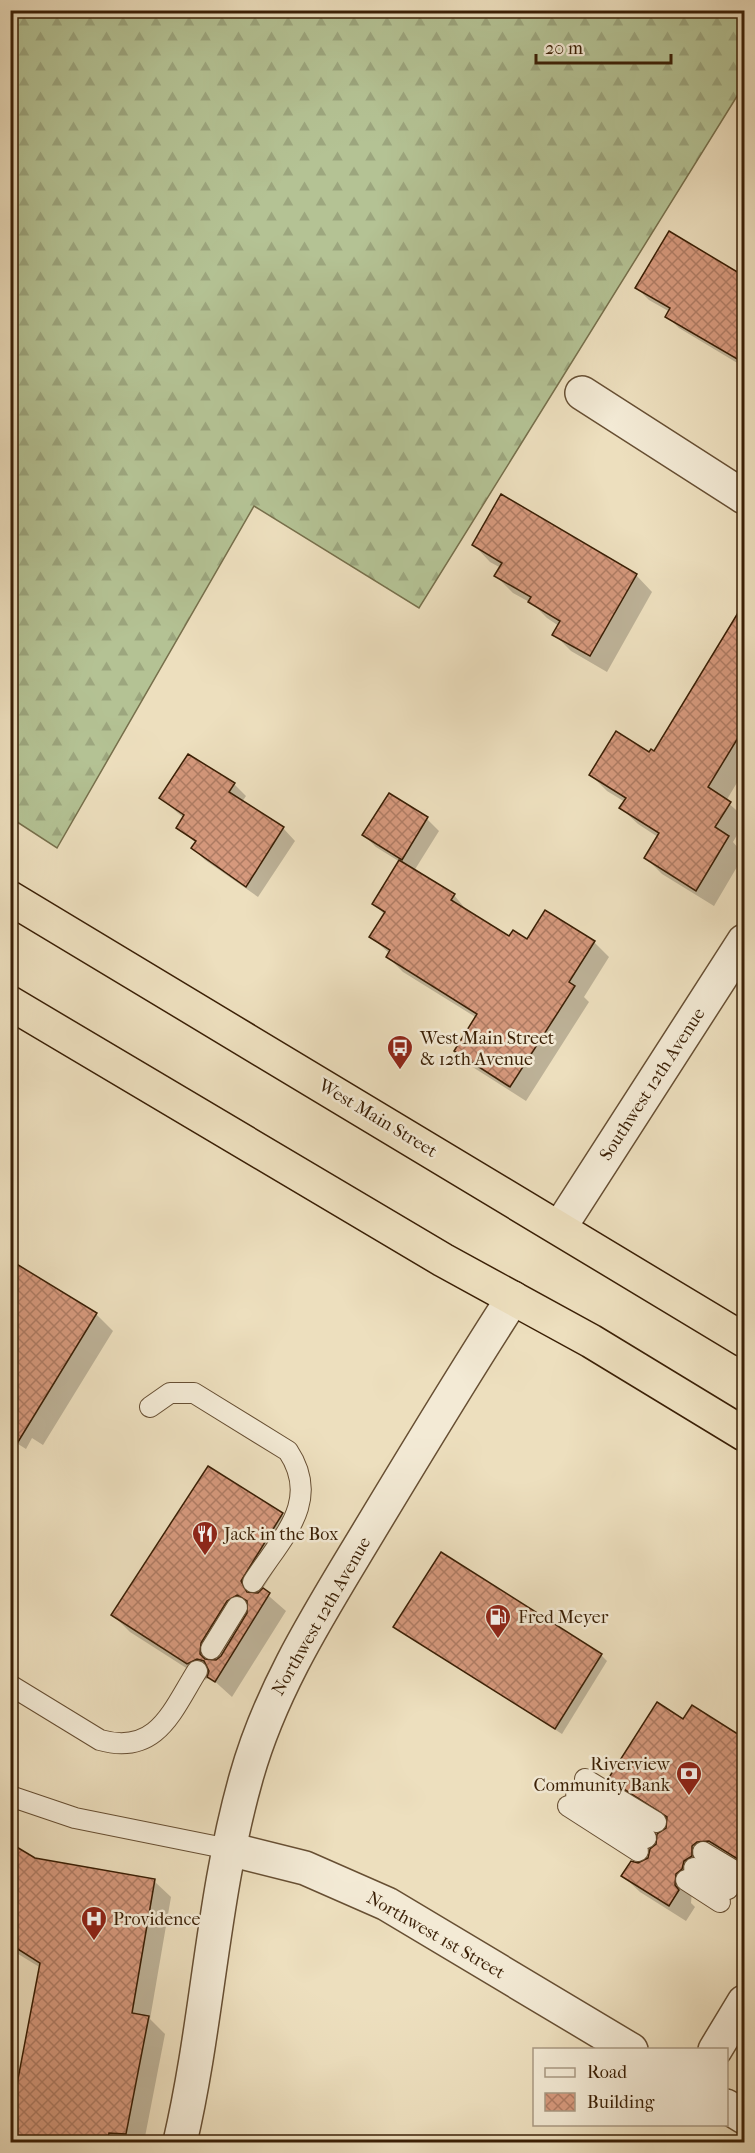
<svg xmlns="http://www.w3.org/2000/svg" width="755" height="2153" font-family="'IM FELL French Canon',serif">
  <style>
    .forest { fill: url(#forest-firs); stroke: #77704c; stroke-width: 1.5 }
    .shadow { fill: #0003 }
    .building { fill: url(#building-cross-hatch); stroke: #3a1f05; stroke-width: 1.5; fill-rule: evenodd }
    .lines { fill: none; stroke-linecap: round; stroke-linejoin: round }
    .service-casing { stroke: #674f33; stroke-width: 22 }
    .minor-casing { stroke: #674f33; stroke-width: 36 }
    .tertiary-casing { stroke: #674f33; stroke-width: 36 }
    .trunk-casing { stroke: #3a1f05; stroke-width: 36 }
    .service { stroke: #f3ead5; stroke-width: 20 }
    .minor { stroke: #f3ead5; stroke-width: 33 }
    .tertiary { stroke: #f3ead5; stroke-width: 33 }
    .trunk { stroke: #eddfbe; stroke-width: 33 }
    .labels { text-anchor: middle; stroke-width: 5; stroke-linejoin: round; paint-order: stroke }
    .poi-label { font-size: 18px; fill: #3a1f05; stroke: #f3ead5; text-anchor: start }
    .street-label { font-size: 18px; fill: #3a1f05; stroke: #f3ead5 }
  </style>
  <defs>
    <pattern id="forest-firs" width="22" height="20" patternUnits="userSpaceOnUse" patternTransform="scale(1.5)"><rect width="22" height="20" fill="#b4c294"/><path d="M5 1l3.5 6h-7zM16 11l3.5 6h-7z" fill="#9ca67e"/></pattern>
    <pattern id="building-cross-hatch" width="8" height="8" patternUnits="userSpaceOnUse" patternTransform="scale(1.5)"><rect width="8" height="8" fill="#d6997d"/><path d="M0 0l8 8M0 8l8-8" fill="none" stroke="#af7c64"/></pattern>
  </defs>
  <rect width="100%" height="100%" fill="#eddfbe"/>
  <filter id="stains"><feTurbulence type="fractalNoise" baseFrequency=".00333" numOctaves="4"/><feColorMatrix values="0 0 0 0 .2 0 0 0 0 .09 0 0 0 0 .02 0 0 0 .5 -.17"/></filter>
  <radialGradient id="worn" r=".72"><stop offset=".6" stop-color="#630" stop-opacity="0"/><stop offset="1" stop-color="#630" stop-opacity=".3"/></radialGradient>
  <!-- forest -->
  <polygon class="forest" points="10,11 744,11 744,85 419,608 254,506 57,848 11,818"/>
  <!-- shadow -->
  <g class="shadow">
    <polygon points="669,233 744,278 744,367 679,328 667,316 670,312 649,300 637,288"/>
    <polygon points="474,545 636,575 652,592 607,672 571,651 554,634 559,626 547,618 533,604 513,593 496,576 501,568 490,562"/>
    <polygon points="740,612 744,615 744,771 726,801 744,817 744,823 733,842 744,855 714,906 662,874 645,857 658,837 638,824 621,808 625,802 607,791 591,775 654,753"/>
    <polygon points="234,784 246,796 242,802 283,828 295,841 258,897 205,860 193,848 196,843 178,828 184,818 160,798"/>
    <polygon points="389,795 427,819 439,831 414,871 454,895 468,912 510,938 594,942 609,957 584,997 589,1002 526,1101 471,1066 456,1051 477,1018 403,972 388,957 390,954 371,937 385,915 374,904 400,862 376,847 364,835"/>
    <polygon points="96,1314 113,1331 43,1445 32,1438 26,1449 10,1439"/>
    <polygon points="208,1468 282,1515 299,1531 262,1590 286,1611 232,1697 210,1677 205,1680 130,1632 113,1615"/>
    <polygon points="395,1626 601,1655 607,1661 562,1734"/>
    <polygon points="693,1707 744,1740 744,1869 692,1891 691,1903 695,1907 686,1921 640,1892 623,1876 649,1859 668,1828 668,1822 626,1795 610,1779 683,1721"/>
    <polygon points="10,1845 35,1860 154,1881 171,1897 150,2019 165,2034 144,2142 10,2142 10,2119 41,1968 10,1949"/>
  </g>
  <!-- building -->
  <g class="building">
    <polygon points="669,231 744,276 744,363 665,317 670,308 635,288"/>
    <polygon points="501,494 637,574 590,656 552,635 560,621 528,602 531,597 494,576 502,563 472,545"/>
    <polygon points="744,603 744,728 708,787 731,802 715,827 729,836 696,891 644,858 659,833 619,808 626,798 589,775 616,731 649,752 651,749 654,751"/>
    <polygon points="188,754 235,783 229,792 284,827 246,887 191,848 196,841 176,828 184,815 159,798"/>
    <polygon points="389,793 428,817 402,860 362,835"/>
    <polygon points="399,860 455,894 451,900 509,936 513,930 527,939 545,910 595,941 569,982 575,986 510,1087 454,1051 477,1014 386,957 390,950 369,937 385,912 372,904"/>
    <polygon points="10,1260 97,1313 10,1455"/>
    <path d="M208 1466 283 1513 241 1581 247 1592 258 1593 263 1588 270 1593 215 1682 207 1677 209 1671 204 1661 197 1659 187 1664 111 1615ZM237 1595 247 1601V1613L221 1656 216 1660 205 1659 200 1654 201 1643 227 1601Z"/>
    <polygon points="441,1552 602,1654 555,1729 393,1627"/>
    <polygon points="657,1702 683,1719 692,1705 744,1738 744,1863 709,1841 697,1842 692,1846 692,1856 684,1861 682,1869 676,1874 675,1885 679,1890 669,1906 621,1876 631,1861 638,1863 648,1858 650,1849 656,1844 657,1834 666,1828 667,1817 608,1779"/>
    <polygon points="10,1843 35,1858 155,1879 132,2013 149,2016 126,2134 109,2133 107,2142 10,2142 10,2121 40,1963 10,1944"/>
  </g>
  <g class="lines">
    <defs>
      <g id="service">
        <path d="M150 1407 170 1393H194L288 1451C322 1502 281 1538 253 1582"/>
        <polyline points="211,1649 237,1607"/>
        <path d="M10 1685 100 1740C157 1756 172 1711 197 1671"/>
        <polyline points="585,1779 656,1822"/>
        <polyline points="576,1794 646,1838"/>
        <polyline points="10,1796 75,1818 229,1849"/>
        <polyline points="568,1806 638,1851"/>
        <polyline points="703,1852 738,1873 732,1882"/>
        <polyline points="694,1868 728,1889"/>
        <polyline points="686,1880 720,1902"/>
      </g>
      <g id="minor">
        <polyline points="582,393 744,497"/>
        <polyline points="560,1227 744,941"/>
        <polyline points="229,1849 305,1868 387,1904 631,2050"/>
        <polyline points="715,2050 744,2002"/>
        <polyline points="726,2106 744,2117"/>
      </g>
      <path id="tertiary" d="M180 2142C208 2022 212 1898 246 1778 271 1688 321 1611 369 1531 416 1453 463 1375 513 1298"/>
      <g id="trunk">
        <polyline points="10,898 744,1340"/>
        <polyline points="10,1003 443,1260 591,1341 744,1434"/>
      </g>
    </defs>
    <!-- service casing -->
    <use href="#service" class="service-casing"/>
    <!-- minor casing -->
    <use href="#minor" class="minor-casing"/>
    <!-- tertiary casing -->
    <use href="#tertiary" class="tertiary-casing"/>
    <!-- trunk casing -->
    <use href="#trunk" class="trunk-casing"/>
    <!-- service -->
    <use href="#service" class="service"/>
    <!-- minor -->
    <use href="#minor" class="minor"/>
    <!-- tertiary -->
    <use href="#tertiary" class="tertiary"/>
    <!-- trunk -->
    <use href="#trunk" class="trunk"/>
  </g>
  <!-- icons -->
  <defs>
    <symbol id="bus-pin" viewBox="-11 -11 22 30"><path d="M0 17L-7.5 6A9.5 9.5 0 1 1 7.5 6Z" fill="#8f2418" stroke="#f3ead5"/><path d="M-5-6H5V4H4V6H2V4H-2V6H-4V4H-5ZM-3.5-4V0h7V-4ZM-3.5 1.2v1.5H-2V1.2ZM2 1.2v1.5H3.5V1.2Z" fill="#fff"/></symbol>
    <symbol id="restaurant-pin" viewBox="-11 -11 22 30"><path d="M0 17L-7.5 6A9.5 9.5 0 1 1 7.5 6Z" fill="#8f2418" stroke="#f3ead5"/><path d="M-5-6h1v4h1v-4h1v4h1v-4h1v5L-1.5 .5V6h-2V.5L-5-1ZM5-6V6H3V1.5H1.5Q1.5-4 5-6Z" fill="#fff"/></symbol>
    <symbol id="fuel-pin" viewBox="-11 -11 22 30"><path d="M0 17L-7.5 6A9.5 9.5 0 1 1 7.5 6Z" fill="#8f2418" stroke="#f3ead5"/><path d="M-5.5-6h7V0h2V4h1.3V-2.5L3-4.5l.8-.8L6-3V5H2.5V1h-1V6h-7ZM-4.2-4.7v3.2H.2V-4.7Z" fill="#fff"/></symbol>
    <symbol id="bank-pin" viewBox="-11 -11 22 30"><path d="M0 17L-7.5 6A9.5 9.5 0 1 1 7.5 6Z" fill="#8f2418" stroke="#f3ead5"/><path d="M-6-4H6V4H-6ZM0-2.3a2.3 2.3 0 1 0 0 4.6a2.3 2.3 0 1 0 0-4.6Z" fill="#fff"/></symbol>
    <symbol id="hospital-pin" viewBox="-11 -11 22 30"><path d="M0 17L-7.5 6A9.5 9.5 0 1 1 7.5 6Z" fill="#8f2418" stroke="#f3ead5"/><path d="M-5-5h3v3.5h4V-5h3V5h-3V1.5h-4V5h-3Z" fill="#fff"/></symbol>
  </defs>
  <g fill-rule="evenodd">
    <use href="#bus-pin" x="385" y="1033" width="30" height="40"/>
    <use href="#restaurant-pin" x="190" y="1519" width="30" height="40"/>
    <use href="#fuel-pin" x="483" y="1602" width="30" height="40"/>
    <use href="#bank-pin" x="674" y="1759" width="30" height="40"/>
    <use href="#hospital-pin" x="79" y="1904" width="30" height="40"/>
  </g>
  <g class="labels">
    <!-- poi labels -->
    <g class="poi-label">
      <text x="420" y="1044">West Main Street<tspan x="420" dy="21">&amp; 12th Avenue</tspan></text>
      <text x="224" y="1540">Jack in the Box</text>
      <text x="518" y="1623">Fred Meyer</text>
      <text x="670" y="1770" text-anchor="end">Riverview<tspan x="670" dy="21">Community Bank</tspan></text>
      <text x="113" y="1925">Providence</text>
    </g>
    <!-- street labels -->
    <g class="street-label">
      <text transform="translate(652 1084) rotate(-57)" y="6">Southwest 12th Avenue</text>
      <text transform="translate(378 1118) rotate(31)" y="6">West Main Street</text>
      <text transform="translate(321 1616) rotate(-60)" y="6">Northwest 12th Avenue</text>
      <text transform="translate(436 1935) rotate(30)" y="6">Northwest 1st Street</text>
    </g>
  </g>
  <!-- margin -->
  <rect width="755" height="2153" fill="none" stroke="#eddfbe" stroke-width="36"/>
  <rect x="12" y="12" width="731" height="2129" fill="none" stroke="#3a1f05" stroke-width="3"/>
  <rect x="18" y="18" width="719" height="2117" fill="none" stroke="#3a1f05" stroke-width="1.5"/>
  <!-- legend -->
  <rect x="533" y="2048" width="195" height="78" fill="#f3ead5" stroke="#a99982" stroke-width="1.5"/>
  <rect x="545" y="2068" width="30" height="9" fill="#f3ead5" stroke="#a99982" stroke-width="1.5"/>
  <text x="587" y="2078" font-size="18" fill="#3a1f05">Road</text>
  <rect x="545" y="2093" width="30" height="18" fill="url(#building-cross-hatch)" stroke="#a99982" stroke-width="1.5"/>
  <text x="587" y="2108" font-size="18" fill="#3a1f05">Building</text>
  <!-- scale -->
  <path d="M536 54v9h135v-9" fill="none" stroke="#3a1f05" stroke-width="3"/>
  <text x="545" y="54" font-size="18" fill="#3a1f05" stroke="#f3ead5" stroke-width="4.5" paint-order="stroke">20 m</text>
  <rect width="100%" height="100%" filter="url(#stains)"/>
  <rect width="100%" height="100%" fill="url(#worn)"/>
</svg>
